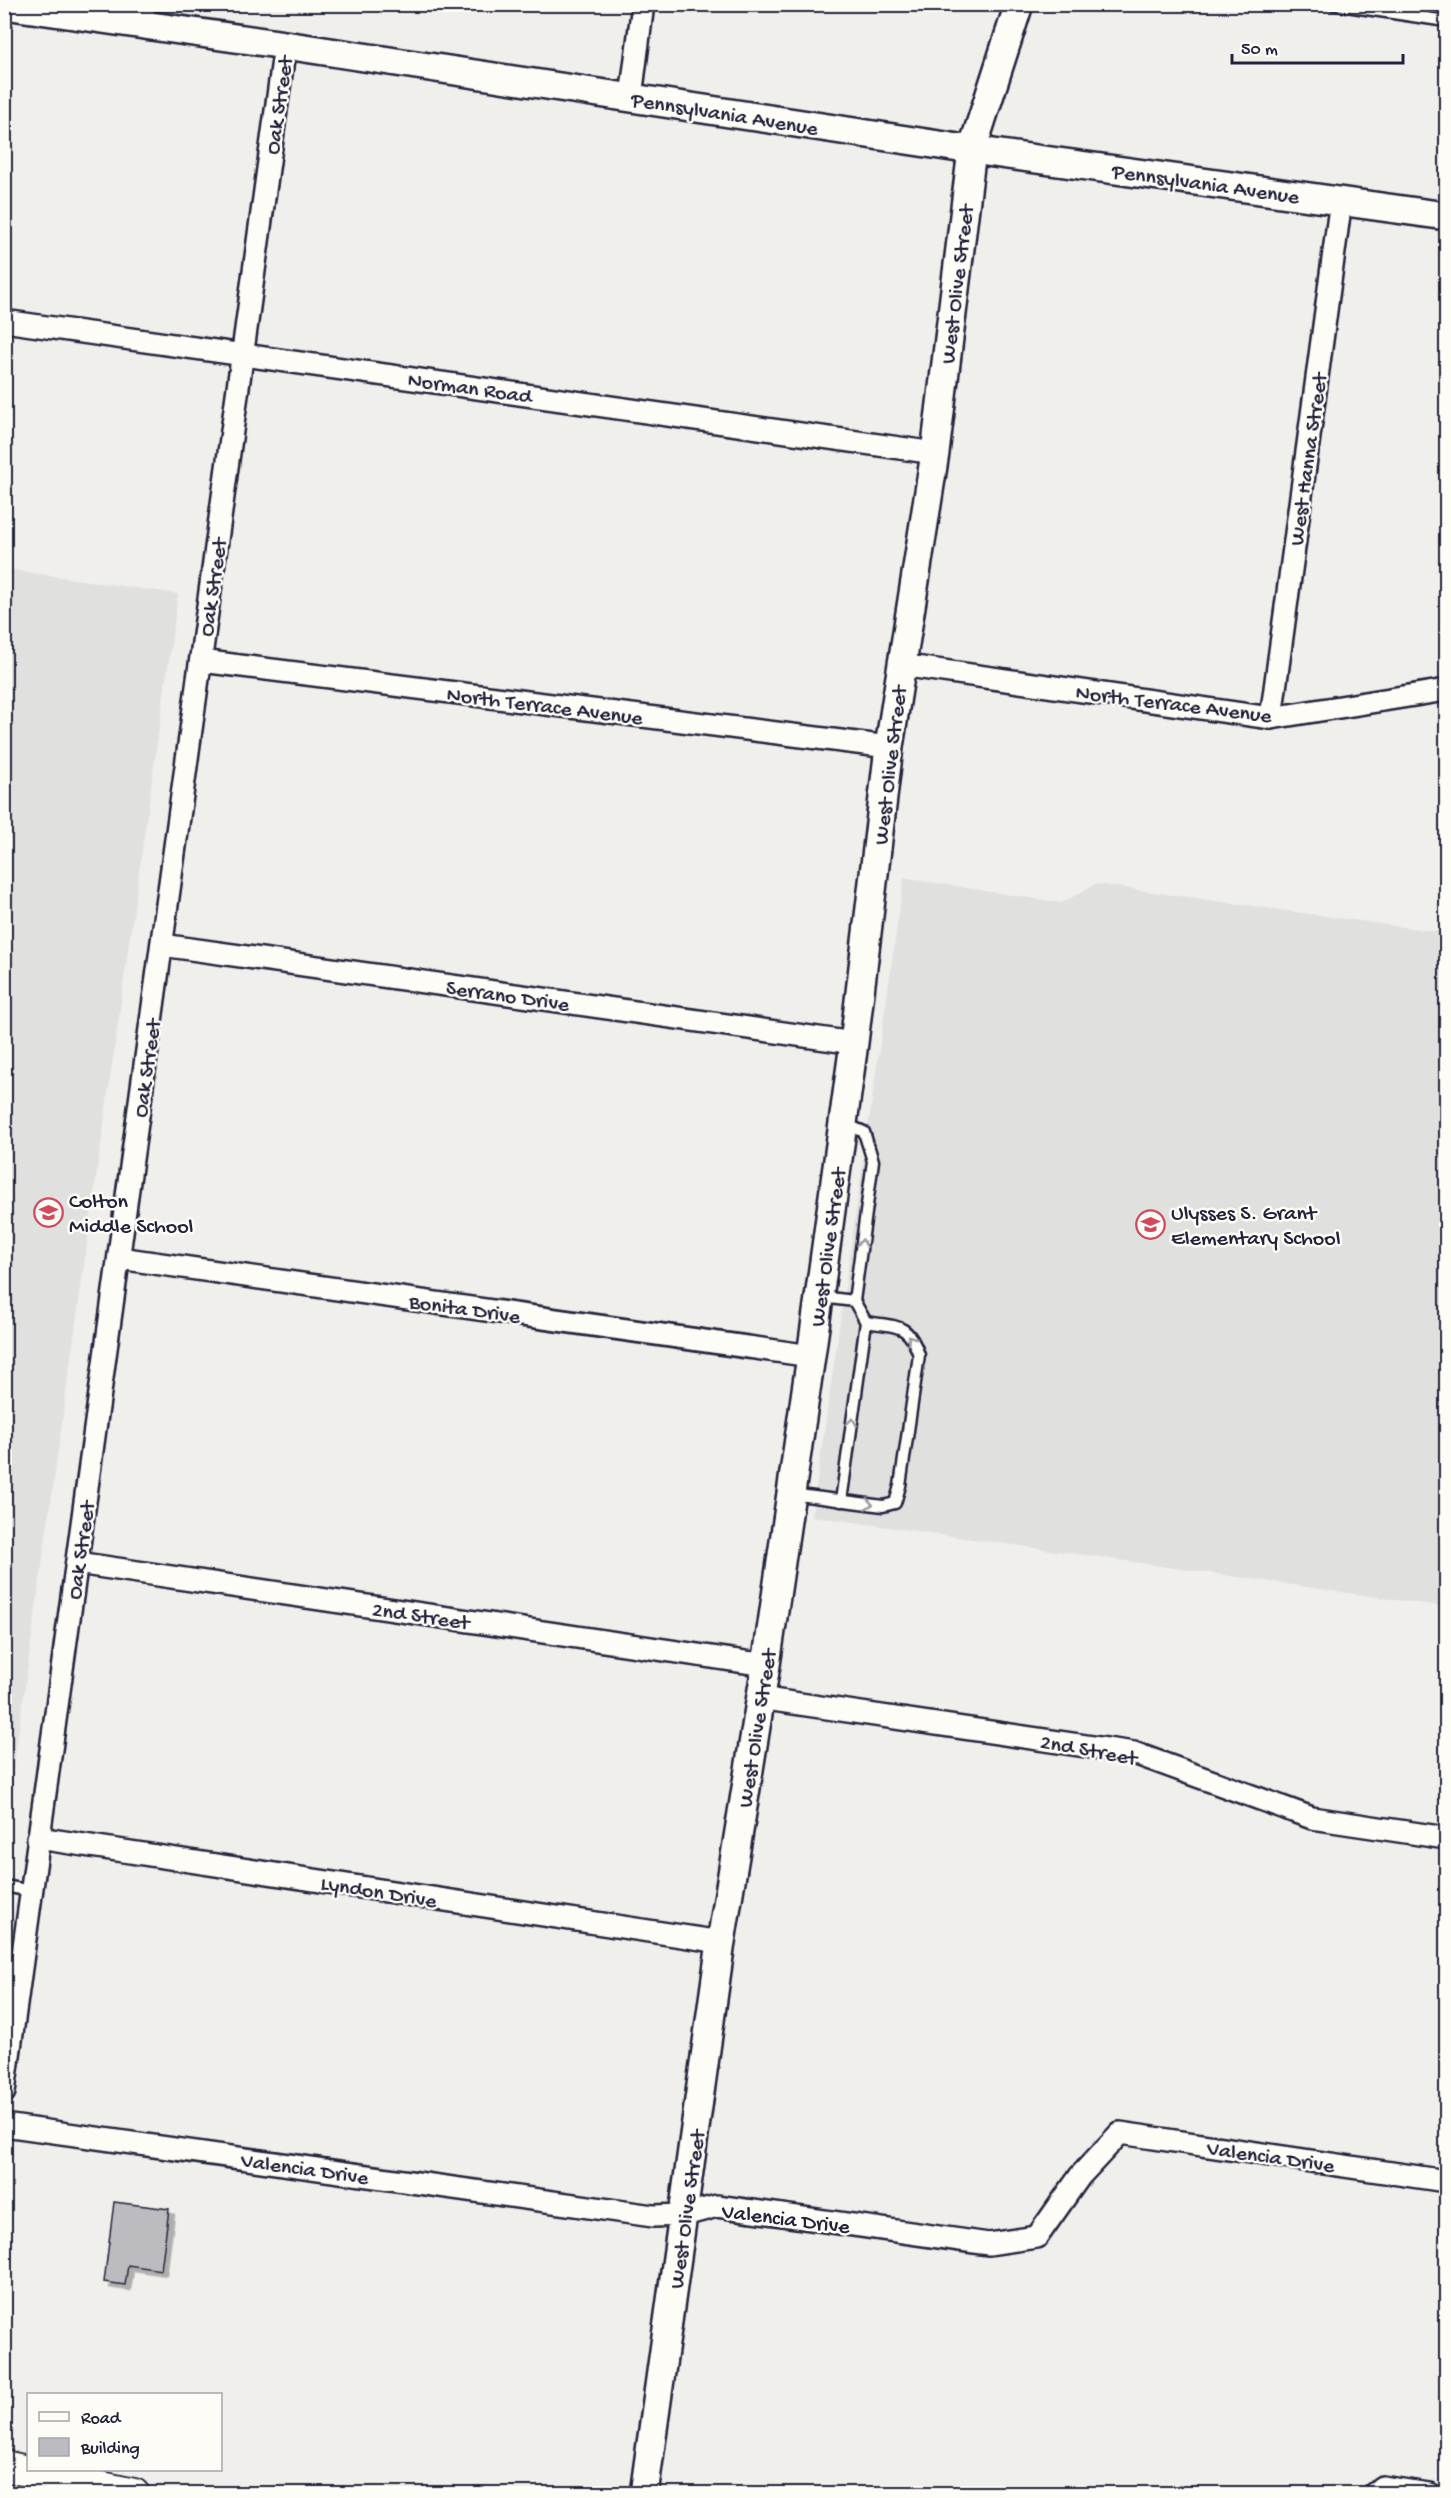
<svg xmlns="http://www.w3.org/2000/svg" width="1451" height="2498" font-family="'Gochi Hand',sans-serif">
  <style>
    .built { fill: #e0e0df }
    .building { fill: #bcbcc0; stroke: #22223b; stroke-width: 1.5; filter: url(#shadow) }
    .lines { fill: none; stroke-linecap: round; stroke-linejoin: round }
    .service-casing { stroke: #22223b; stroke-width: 15 }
    .minor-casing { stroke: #22223b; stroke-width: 26 }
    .tertiary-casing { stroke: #22223b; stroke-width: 32 }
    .secondary-casing { stroke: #22223b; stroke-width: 34 }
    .service { stroke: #fdfcf7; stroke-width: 10 }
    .minor { stroke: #fdfcf7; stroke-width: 21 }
    .tertiary { stroke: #fdfcf7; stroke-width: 27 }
    .secondary { stroke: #fdfcf7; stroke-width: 30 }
    .oneway { stroke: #9a9aa2 }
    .labels { text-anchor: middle; stroke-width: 5; stroke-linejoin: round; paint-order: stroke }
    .street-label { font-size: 22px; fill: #22223b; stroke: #fdfcf7 }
    .poi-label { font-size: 22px; fill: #22223b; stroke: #fdfcf7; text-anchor: start }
  </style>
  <defs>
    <filter id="shadow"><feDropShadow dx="5.5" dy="5.5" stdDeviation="0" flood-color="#0004"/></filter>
  </defs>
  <rect width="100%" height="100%" fill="#f0efec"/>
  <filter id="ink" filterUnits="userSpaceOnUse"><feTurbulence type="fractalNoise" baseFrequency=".0167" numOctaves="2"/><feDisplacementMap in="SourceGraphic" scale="12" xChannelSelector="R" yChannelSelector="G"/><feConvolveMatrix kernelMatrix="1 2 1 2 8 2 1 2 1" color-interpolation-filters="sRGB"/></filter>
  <g filter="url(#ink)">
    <!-- built -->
    <g class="built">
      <polygon points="5,569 178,594 5,1829 4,569"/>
      <polygon points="904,878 1062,903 1095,884 1446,933 1446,1607 812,1516"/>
    </g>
    <!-- building -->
    <polygon class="building" points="114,2202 169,2209 161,2270 128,2265 125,2285 104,2282"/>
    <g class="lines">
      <defs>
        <g id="service">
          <polyline points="1333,4 1446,21"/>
          <polyline points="147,25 150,4"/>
          <polyline points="843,1123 864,1132 873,1161 854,1301"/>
          <path d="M791 1494 883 1506 895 1503 900 1486 919 1355C908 1322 896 1327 866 1322L854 1301 821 1297"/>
          <polyline points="841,1501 866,1322"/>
          <polyline points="4,1886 32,1891"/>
          <polyline points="4,1962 22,1965"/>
        </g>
        <g id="minor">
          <polyline points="631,97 643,4"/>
          <polyline points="4,321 935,453"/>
          <polyline points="201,661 889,747"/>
          <polyline points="901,665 1271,718 1446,690"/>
          <polyline points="1271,718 1341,200"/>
          <polyline points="162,945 854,1043"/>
          <polyline points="119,1258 811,1356"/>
          <polyline points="77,1563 766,1665"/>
          <polyline points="759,1698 1134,1753 1312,1818 1446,1838"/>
          <polyline points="38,1838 721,1942"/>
          <polyline points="4,2092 285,45"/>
          <polyline points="4,2125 653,2216 684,2215 717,2206 989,2244 1037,2237 1080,2176 1120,2133 1446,2181"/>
          <polyline points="1374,2494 1382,2487 1429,2494"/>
        </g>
        <g id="tertiary">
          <polyline points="4,5 285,45 972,150 1446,216"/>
          <polyline points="644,2494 721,1942 766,1665 811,1356 854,1043 889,747 935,453 972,150 1019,4"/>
        </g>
        <polyline id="secondary" points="4,2466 134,2494"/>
      </defs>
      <!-- service casing -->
      <use href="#service" class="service-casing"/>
      <!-- minor casing -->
      <use href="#minor" class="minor-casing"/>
      <!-- tertiary casing -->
      <use href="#tertiary" class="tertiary-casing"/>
      <!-- secondary casing -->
      <use href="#secondary" class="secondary-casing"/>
      <!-- service -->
      <use href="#service" class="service"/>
      <!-- minor -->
      <use href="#minor" class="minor"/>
      <!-- tertiary -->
      <use href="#tertiary" class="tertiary"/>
      <!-- secondary -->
      <use href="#secondary" class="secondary"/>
    </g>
    <!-- one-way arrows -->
    <defs><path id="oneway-chevron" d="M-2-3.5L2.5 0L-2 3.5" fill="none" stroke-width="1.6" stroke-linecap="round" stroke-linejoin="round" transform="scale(1.5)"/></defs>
    <g class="oneway">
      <use href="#oneway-chevron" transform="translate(862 1243) rotate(-82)"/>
      <use href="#oneway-chevron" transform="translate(911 1339) rotate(-123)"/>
      <use href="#oneway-chevron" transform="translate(852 1422) rotate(-82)"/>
      <use href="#oneway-chevron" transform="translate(869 1504) rotate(8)"/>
    </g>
  </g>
  <!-- icons -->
  <defs>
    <symbol id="school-ring" viewBox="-11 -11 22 22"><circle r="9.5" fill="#fdfcf7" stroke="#d1495b" stroke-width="1.5"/><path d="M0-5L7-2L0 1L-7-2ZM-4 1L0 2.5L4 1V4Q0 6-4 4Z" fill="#d1495b"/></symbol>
  </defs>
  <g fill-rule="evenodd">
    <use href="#school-ring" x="32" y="1196" width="33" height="33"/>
    <use href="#school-ring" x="1134" y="1208" width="33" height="33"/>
  </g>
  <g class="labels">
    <!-- street labels -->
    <g class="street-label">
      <text transform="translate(277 105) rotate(-82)" y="8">Oak Street</text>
      <text transform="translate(725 112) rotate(9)" y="8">Pennsylvania Avenue</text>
      <text transform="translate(1206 182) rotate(8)" y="8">Pennsylvania Avenue</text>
      <text transform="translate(955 284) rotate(-83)" y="8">West Olive Street</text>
      <text transform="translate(470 386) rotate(8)" y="8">Norman Road</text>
      <text transform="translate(1306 459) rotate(-82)" y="8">West Hanna Street</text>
      <text transform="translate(211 587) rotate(-82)" y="8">Oak Street</text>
      <text transform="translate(1174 702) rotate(7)" y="8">North Terrace Avenue</text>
      <text transform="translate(545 704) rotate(7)" y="8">North Terrace Avenue</text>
      <text transform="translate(888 765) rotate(-83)" y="8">West Olive Street</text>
      <text transform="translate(508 994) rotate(8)" y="8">Serrano Drive</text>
      <text transform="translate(145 1068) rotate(-82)" y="8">Oak Street</text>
      <text transform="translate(826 1247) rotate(-82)" y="8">West Olive Street</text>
      <text transform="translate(465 1307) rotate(8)" y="8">Bonita Drive</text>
      <text transform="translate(79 1550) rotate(-82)" y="8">Oak Street</text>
      <text transform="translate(421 1614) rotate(8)" y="8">2nd Street</text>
      <text transform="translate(755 1728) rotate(-81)" y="8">West Olive Street</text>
      <text transform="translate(1089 1748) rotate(10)" y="8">2nd Street</text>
      <text transform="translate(379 1890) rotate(9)" y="8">Lyndon Drive</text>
      <text transform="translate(1271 2155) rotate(8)" y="8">Valencia Drive</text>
      <text transform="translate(305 2167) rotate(8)" y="8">Valencia Drive</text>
      <text transform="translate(685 2209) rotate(-82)" y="8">West Olive Street</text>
      <text transform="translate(786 2217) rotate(7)" y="8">Valencia Drive</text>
    </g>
    <!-- poi labels -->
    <g class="poi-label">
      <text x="69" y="1207">Colton<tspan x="69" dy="25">Middle School</tspan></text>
      <text x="1171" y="1219">Ulysses S. Grant<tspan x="1171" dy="25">Elementary School</tspan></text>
    </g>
  </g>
  <!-- margin -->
  <rect width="1451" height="2498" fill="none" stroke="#fdfcf7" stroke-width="24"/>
  <rect x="12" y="12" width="1427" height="2474" fill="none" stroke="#22223b" stroke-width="2" filter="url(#ink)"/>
  <!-- legend -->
  <rect x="27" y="2393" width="195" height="78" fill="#fdfcf7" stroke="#a5a5ac" stroke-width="1.5"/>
  <rect x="39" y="2412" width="30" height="9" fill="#fdfcf7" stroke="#a5a5ac" stroke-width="1.5"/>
  <text x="81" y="2423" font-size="18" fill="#22223b">Road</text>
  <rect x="39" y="2438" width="30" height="18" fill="#bcbcc0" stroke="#a5a5ac" stroke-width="1.5"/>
  <text x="81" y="2453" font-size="18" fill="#22223b">Building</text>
  <!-- scale -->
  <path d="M1232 54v9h171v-9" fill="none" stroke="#22223b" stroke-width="3"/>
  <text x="1241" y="54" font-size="18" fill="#22223b" stroke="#fdfcf7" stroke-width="4.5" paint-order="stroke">50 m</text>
</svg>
